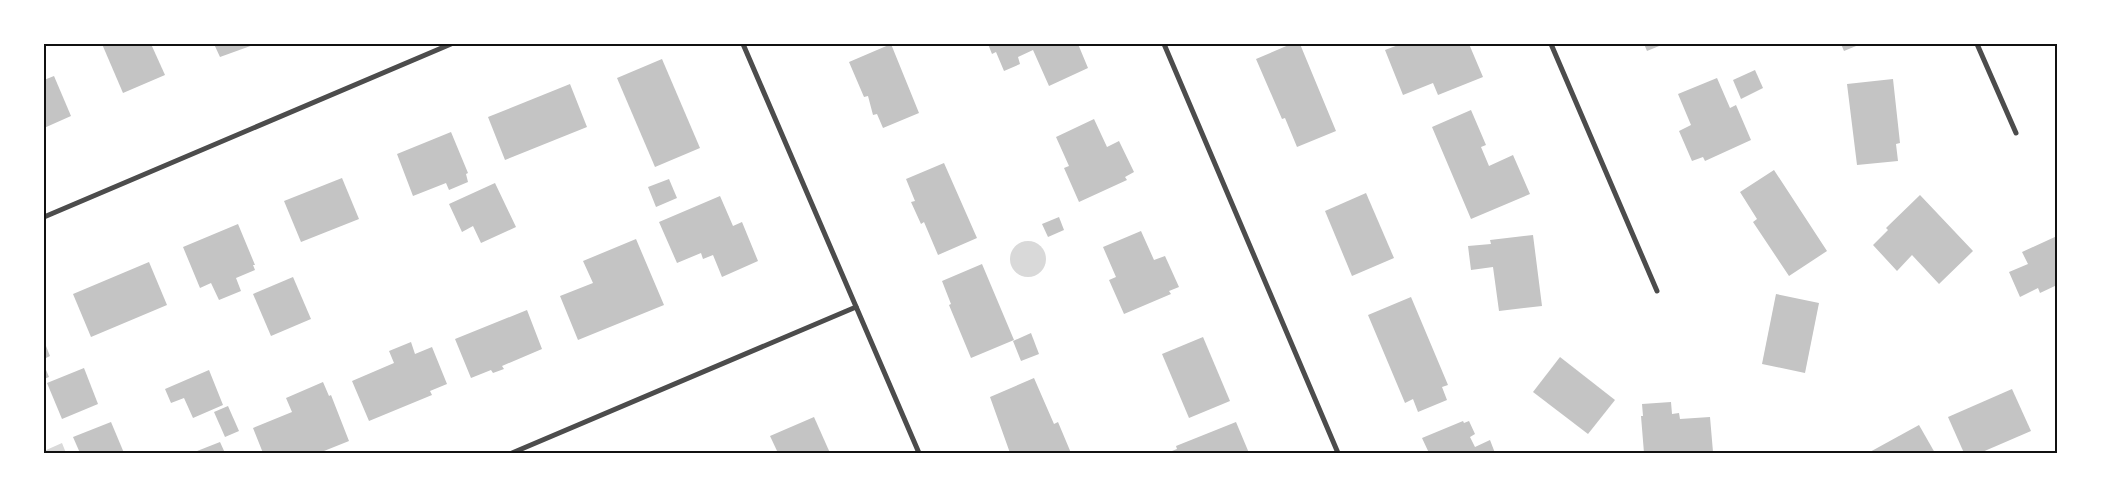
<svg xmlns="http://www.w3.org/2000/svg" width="2101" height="497" font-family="'Sofia Sans Condensed',sans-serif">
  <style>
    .water { fill: #d9d9d9 }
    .building { fill: #c4c4c4 }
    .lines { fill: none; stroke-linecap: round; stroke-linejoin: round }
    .minor { stroke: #4c4c4c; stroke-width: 5 }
    .neatline { fill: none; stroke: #111; stroke-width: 2 }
  </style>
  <rect width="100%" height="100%" fill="#fff"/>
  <!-- water -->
  <g class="water">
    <circle cx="1028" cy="259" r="18"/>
    <polygon points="62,443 66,453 44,453 44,451"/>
  </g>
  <!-- building -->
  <g class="building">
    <polygon points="102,44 151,44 165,75 123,93"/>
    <polygon points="214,44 256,44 220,57"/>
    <polygon points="891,44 919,113 883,128 877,114 873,115 868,96 864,97 849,62"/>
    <polygon points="988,44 1078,44 1088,68 1049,86 1033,50 1018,57 1020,64 1004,71 996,52 992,54"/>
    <polygon points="1291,44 1300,44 1336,131 1297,147 1285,118 1282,119 1256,59"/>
    <polygon points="1401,44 1469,44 1483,77 1438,95 1433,83 1403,95 1385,50"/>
    <polygon points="1644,44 1664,44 1647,51"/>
    <polygon points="1841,44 1861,44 1844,51"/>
    <polygon points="662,59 700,148 655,167 617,78"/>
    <polygon points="1755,70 1763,88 1741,99 1733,80"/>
    <polygon points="54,76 71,116 44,128 44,80"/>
    <polygon points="1717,78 1730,108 1736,105 1751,140 1705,161 1703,157 1692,161 1679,131 1691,125 1678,94"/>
    <polygon points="1893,79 1900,143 1896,144 1898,161 1857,165 1847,84"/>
    <polygon points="570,84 587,127 505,160 488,117"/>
    <polygon points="1471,110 1486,145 1481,147 1489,166 1513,155 1530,194 1471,219 1432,127"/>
    <polygon points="1094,119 1107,147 1119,141 1134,172 1125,177 1127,180 1079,202 1064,168 1069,166 1056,137"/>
    <polygon points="451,132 468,173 466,174 468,182 449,190 446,183 413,196 397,154"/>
    <polygon points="944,163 977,238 938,255 924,222 921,224 911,202 915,201 906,179"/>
    <polygon points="1774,170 1827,251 1789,276 1753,222 1757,219 1740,192"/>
    <polygon points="342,178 359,219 301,242 284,201"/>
    <polygon points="669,179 677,198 656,207 648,187"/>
    <polygon points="495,183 516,227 481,243 473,226 462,232 449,204"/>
    <polygon points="1366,193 1394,258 1352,276 1325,211"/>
    <polygon points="1920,195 1973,251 1939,284 1912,255 1897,271 1873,245 1888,230 1886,228"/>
    <polygon points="720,196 733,226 742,222 758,261 722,277 713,255 703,259 701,253 677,263 659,222"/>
    <polygon points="1059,217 1064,230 1048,237 1042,224"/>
    <polygon points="238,224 255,265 253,265 255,270 236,278 241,291 219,300 211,283 200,288 183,247"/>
    <polygon points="1141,231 1154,260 1165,256 1179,287 1169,291 1171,294 1124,314 1109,280 1116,277 1103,247"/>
    <polygon points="1533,235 1542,306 1499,311 1493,267 1471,270 1468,246 1491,244 1490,240"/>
    <polygon points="2057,236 2057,285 2040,293 2038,288 2020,297 2009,272 2028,264 2022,252"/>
    <polygon points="636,239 664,305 578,340 560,296 593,283 583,261"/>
    <polygon points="149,262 167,305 91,337 73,294"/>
    <polygon points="982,264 1014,340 971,358 949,305 951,304 942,281"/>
    <polygon points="293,277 311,319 271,336 253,294"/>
    <polygon points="1776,294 1819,303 1805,373 1762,364"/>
    <polygon points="1411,297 1448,385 1442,387 1447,400 1418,412 1413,399 1405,403 1368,315"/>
    <polygon points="527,310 542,349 502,366 504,369 493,373 491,370 471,378 455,339"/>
    <polygon points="1031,333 1039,354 1021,361 1013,341"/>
    <polygon points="1203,337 1230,401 1189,418 1162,354"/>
    <polygon points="44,341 50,356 44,359"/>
    <polygon points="411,342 415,354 432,347 447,384 430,391 432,395 369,421 352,381 394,363 389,351"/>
    <polygon points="1560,357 1615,400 1588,434 1533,392"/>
    <polygon points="44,365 49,377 44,379"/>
    <polygon points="84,368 98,404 62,419 47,383"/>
    <polygon points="209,370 223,405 193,418 184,398 171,403 165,389"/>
    <polygon points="1034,378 1054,424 1058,422 1071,453 1010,453 990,397"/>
    <polygon points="323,382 329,396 331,395 349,441 319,453 263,453 253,428 292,412 286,398"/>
    <polygon points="2012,389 2031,431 1980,453 1964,453 1948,417"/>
    <polygon points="1671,402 1672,414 1679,413 1680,419 1710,417 1713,452 1644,453 1641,416 1643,416 1642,404"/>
    <polygon points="228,406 239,431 225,437 214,412"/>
    <polygon points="814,417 830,453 778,453 770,436"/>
    <polygon points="1463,421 1464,423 1469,421 1475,434 1470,437 1475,447 1490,440 1495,453 1429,453 1422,438"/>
    <polygon points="111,422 124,453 80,453 73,437"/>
    <polygon points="1236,422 1249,453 1167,453 1177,449 1176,446"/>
    <polygon points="1919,425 1935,453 1868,453"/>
    <polygon points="220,442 225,453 192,453"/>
  </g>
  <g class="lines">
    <!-- minor -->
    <g class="minor">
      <polyline points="743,44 919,453"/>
      <polyline points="1164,44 1338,453"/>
      <polyline points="1551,44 1657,291"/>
      <polyline points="1977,44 2016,133"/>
      <polyline points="44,217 451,44"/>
      <polyline points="512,453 856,307"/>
    </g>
  </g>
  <!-- border -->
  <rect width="2101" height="497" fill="none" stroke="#ffffff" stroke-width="90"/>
  <rect x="45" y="45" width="2011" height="407" class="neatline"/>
</svg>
